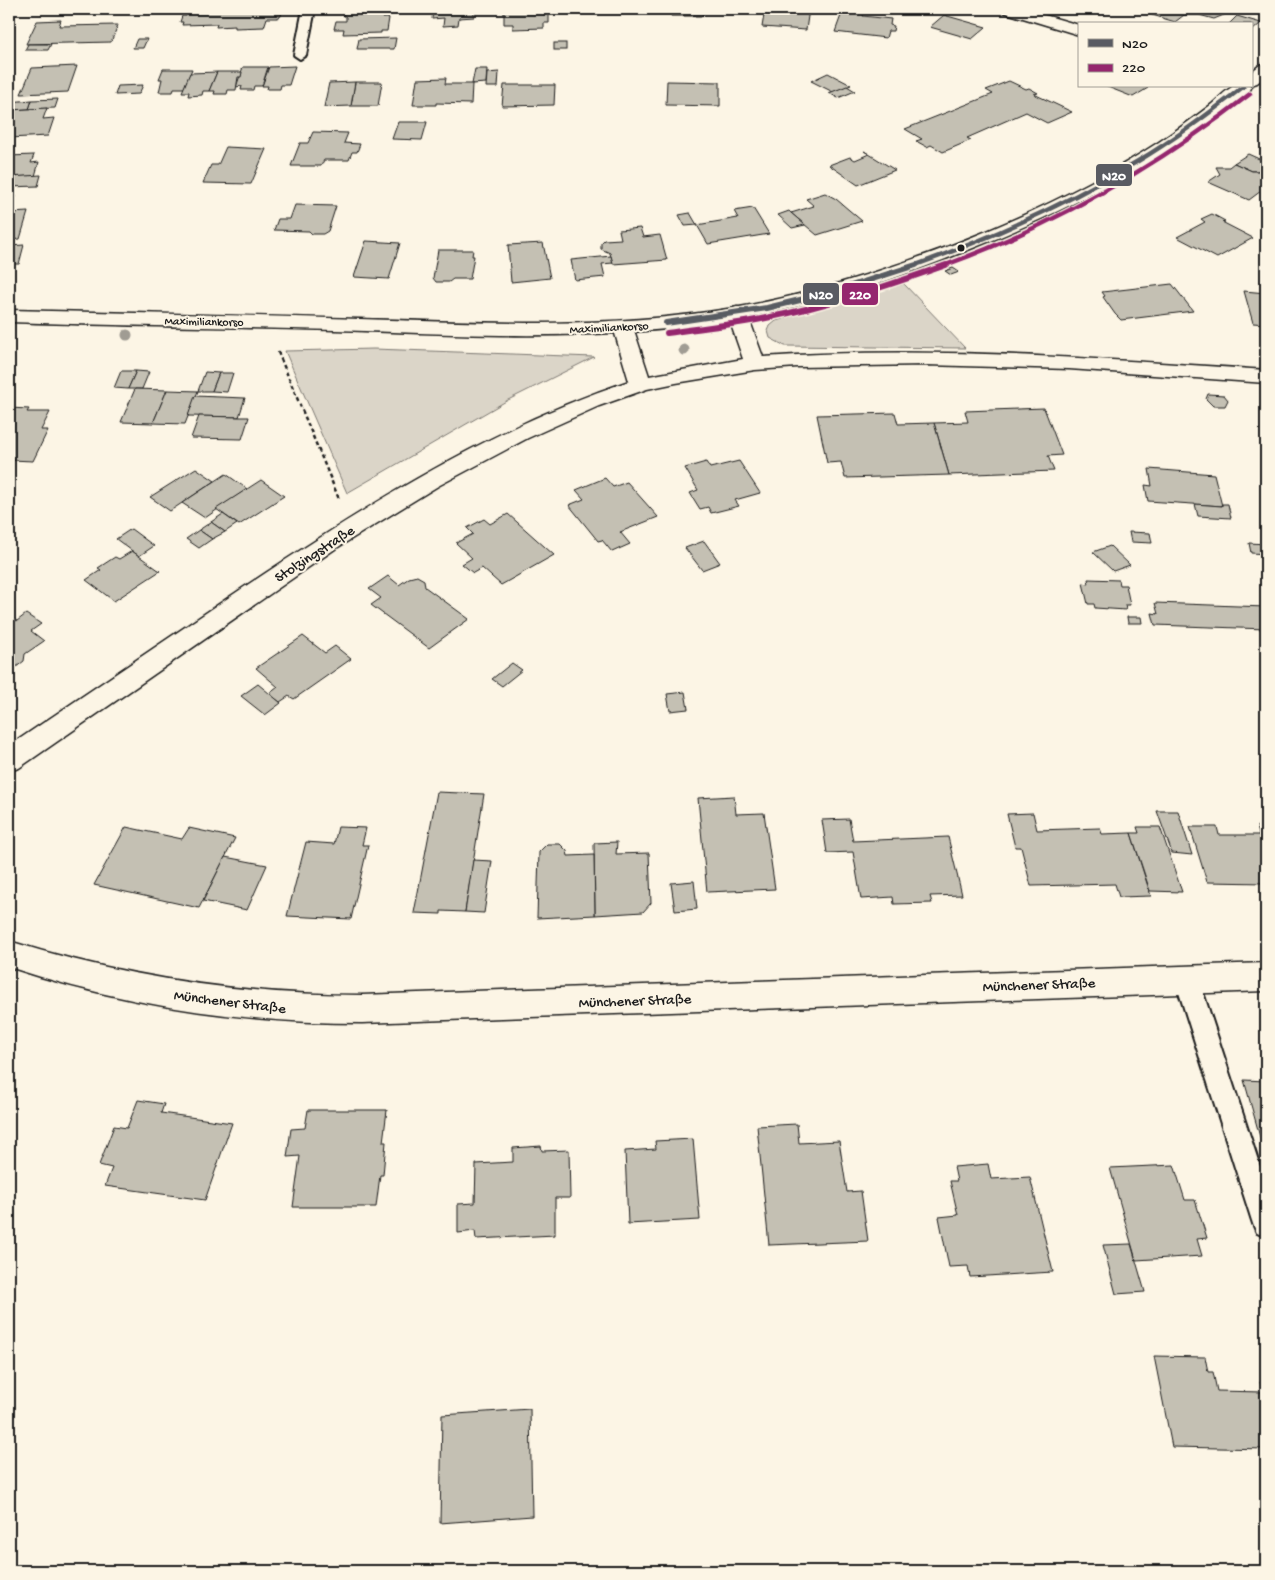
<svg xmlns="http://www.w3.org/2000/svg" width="1275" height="1580" font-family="'Gochi Hand',sans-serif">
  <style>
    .green { fill: #dbd5c8; stroke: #7c7872 }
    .building { fill: #c4c0b3; stroke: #1c1c1c }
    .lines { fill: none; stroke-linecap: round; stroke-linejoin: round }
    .service-casing { stroke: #1c1c1c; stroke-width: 4 }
    .minor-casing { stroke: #1c1c1c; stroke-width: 3 }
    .tertiary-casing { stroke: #1c1c1c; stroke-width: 3 }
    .path { stroke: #1c1c1c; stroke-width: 2.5; stroke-dasharray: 4 3; stroke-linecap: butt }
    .service { fill: #fcf5e5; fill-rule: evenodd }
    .minor { fill: #fcf5e5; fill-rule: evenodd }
    .tertiary { fill: #fcf5e5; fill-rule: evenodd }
    .bus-1-far1-casing { stroke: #fcf5e5; stroke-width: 7 }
    .bus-1-casing { stroke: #fcf5e5; stroke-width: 9 }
    .bus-2-far1-casing { stroke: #fcf5e5; stroke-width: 7 }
    .bus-2-casing { stroke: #fcf5e5; stroke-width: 9 }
    .bus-1-far1 { stroke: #595b62; stroke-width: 4.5 }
    .bus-1 { stroke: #595b62; stroke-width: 6 }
    .bus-2-far1 { stroke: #95276e; stroke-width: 4.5 }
    .bus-2 { stroke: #95276e; stroke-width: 6 }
    .tree { fill: #a09c93 }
    .bus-dot { fill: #1c1c1c; stroke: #fcf5e5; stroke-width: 2 }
    .labels { text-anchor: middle; stroke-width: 4; stroke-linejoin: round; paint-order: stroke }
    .far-street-label { font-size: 12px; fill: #1c1c1c; stroke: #fcf5e5 }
    .street-label { font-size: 15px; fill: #1c1c1c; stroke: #fcf5e5 }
    .line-badge { stroke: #fcf5e5; stroke-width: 2 }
    .badge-label { font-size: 14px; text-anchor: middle; font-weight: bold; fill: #fff }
  </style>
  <rect width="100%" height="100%" fill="#fcf5e5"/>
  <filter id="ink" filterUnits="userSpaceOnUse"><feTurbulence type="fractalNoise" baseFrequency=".02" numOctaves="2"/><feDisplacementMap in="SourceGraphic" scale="10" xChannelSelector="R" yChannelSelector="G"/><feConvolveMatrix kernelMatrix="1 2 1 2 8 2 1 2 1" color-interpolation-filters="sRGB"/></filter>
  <g filter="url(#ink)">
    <!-- green -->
    <g class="green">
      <polygon points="904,284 965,348 785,346 770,338 768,331 770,326 776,321"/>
      <polygon points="374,349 594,357 508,400 347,493 285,351"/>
    </g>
    <!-- building -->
    <g class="building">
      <polygon points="211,9 269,9 282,11 281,16 277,18 267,18 264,27 235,28 235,26 216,27 217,24 182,25 183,22 180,22 182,16 186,16 188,12 210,11"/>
      <polygon points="433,9 474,9 474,17 459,18 458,25 443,26 444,18 432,19"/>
      <polygon points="504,9 542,9 542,14 549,14 549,23 544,23 544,28 513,29 513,24 504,24"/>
      <polygon points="671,9 702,9 703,16 671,16"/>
      <polygon points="765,9 809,9 806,30 762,27"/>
      <polygon points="1151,9 1219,9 1224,10 1222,12 1226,14 1214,19 1199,15 1184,15 1175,22 1146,13"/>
      <polygon points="380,10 386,13 383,18 389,18 387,31 381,31 381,33 343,34 344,29 334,29 336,21 346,21 346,17 343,15 347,11"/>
      <polygon points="843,10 864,12 863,16 891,19 890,25 894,26 893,31 888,31 886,38 835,32"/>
      <polygon points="944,15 986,27 972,39 930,27"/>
      <polygon points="1237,16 1261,23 1252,31 1251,24 1229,24"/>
      <polygon points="61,20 59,26 118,25 111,42 26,44 37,21"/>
      <polygon points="396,38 394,49 357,49 359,39"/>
      <polygon points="137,39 147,39 143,48 133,48"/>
      <rect x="554" y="43" width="12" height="7"/>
      <polygon points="28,44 51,44 48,50 25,50"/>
      <polygon points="77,66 68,92 21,94 32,68"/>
      <polygon points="295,66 289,85 281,85 280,89 267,89 268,86 262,86 269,67"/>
      <polygon points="243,67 268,67 262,86 254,86 253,90 241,90 242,86 236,87"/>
      <polygon points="163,69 192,69 184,88 174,88 173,92 159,92 162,79 159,79"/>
      <polygon points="475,69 487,69 486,83 472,84"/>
      <polygon points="217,72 209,91 203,91 202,95 188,96 189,92 182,92 190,73"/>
      <polygon points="217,72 242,72 241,77 238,77 236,90 228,90 227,94 214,94 215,91 209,91"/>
      <polygon points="499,72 498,87 486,87 487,73"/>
      <polygon points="828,73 851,85 833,92 811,81"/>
      <polygon points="446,78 445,84 472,84 471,104 436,103 436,105 413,105 417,79"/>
      <polygon points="667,81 720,82 720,106 666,105"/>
      <polygon points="1009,81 1026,89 1029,88 1038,93 1034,94 1072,112 1047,123 1026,112 967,138 971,140 943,152 931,145 927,147 916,141 922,139 905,129 993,94 986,90"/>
      <polygon points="355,82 382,82 378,106 351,106"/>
      <polygon points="355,82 351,106 324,107 329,83"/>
      <polygon points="143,85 139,94 115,95 118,86"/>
      <polygon points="504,85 555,85 554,105 502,106"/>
      <polygon points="847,86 855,91 838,98 829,93"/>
      <polygon points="1105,86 1143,86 1148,88 1133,97"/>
      <polygon points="58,99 55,108 29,109 32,100"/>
      <polygon points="32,100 29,109 9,110 9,102"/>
      <polygon points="47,108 43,119 54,118 48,136 9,138 9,110"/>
      <polygon points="398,122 427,122 422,140 392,139"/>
      <polygon points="313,132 348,133 344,143 360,144 357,152 352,152 349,160 324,160 321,166 291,166 300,143 308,143"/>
      <polygon points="226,147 266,149 251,184 203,183 211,165 218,165"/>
      <polygon points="864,151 895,170 858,185 829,165 850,157 855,160 869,154"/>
      <polygon points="1248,154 1266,162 1266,169 1264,171 1252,171 1234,163"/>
      <polygon points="34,155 31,163 39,162 35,176 9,177 9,156"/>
      <polygon points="1234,163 1252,171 1264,171 1266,176 1266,191 1261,191 1249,200 1208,182 1220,174 1216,167 1229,167"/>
      <polygon points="41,175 38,186 9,187 9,177"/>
      <polygon points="825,193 836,199 862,221 817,235 791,213 814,206 806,199"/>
      <polygon points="9,196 16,196 11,213 28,212 20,239 9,240"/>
      <polygon points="295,205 336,206 328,231 323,234 312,234 309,231 274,230 278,219 290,219"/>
      <polygon points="753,208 769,234 708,244 697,225 738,218 734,211"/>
      <polygon points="789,211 791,213 805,225 792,228 778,215"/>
      <polygon points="690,213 697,225 685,226 679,215"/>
      <polygon points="1212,214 1225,221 1222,222 1253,238 1217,258 1177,237 1205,222 1201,219"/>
      <polygon points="640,228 643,237 660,235 667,260 613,264 610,253 601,249 601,243 604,240 621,239 619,230"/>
      <polygon points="366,241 400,243 389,279 354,277"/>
      <polygon points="543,243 550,278 511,282 508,245"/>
      <polygon points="24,245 19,264 9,264 9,246"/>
      <polygon points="438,250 473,250 472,256 474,256 470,279 453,279 449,282 436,282 433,278"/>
      <polygon points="611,256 613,263 602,264 605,277 575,280 571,260"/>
      <polygon points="953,268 959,272 951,275 945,271"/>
      <polygon points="1172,284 1193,311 1121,320 1115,314 1103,297 1105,296 1102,292"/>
      <polygon points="1244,291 1266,293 1266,324 1253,323"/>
      <polygon points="121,371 136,371 128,389 114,388"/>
      <polygon points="136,371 149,372 142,389 128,389"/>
      <polygon points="205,372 219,373 212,391 198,391"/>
      <polygon points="219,373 233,373 227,392 212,391"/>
      <polygon points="135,389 167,390 153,423 121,422"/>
      <polygon points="167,390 198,391 185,424 153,423"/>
      <polygon points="1208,394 1224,395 1228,400 1225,406 1213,406 1206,399"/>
      <polygon points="195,396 245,398 239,417 188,416"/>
      <polygon points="9,408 29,409 27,412 50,412 41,430 48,430 33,461 11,460 9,463"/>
      <polygon points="1044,408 1062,455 1048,456 1054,471 949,475 934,423 968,422 965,411"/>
      <polygon points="895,413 898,424 934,423 949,475 845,478 841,462 827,463 817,415"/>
      <polygon points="199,416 239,417 249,417 242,439 191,438"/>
      <polygon points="739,461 760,493 735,500 739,506 711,513 708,507 700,509 690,493 698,490 685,468 706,462 710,468"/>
      <polygon points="196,468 215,481 170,511 150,497"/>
      <polygon points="1149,469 1214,474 1222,506 1148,501 1145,485 1152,486"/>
      <polygon points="226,474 247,489 205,518 182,503"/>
      <polygon points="605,478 613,487 627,482 658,517 620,532 630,544 612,552 602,540 598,541 569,505 584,499 576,490"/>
      <polygon points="261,480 284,496 239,525 216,509"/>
      <polygon points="1195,504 1222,506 1222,504 1228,504 1231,518 1198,516"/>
      <polygon points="223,514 237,524 225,532 211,522"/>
      <polygon points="508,514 554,555 501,585 482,568 473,573 462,564 472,558 456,543 473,534 467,528 484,519 490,524"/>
      <polygon points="211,522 225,532 212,539 199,530"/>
      <polygon points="131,529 154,546 139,556 116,539"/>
      <polygon points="199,530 212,539 199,548 186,539"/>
      <polygon points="1129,532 1150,533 1152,543 1131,542"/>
      <polygon points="704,541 720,563 702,570 685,548"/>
      <polygon points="1249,543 1266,544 1266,554 1251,553"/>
      <polygon points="1110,546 1130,565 1113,571 1093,552"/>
      <polygon points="132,551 160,571 114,601 86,580 101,570 98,568 115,557 119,559"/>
      <polygon points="388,576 399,585 409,578 417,576 424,580 425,587 469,619 429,648 371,605 381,598 369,589"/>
      <polygon points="1088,579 1119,580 1120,585 1126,585 1130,605 1125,605 1126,610 1095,608 1094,604 1088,604 1083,583 1089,584"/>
      <polygon points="1155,603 1266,607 1266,629 1155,625 1152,613 1158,614"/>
      <polygon points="26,614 41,624 31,631 44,641 25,654 24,661 15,668 9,668 9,616 17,621"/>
      <polygon points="1127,617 1141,617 1142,623 1128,623"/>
      <polygon points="303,636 325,653 335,646 351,659 294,699 289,696 280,702 269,694 278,687 256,668"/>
      <polygon points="512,663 522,670 502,686 492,679"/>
      <polygon points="258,684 281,703 265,715 241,696"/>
      <polygon points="685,692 688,709 670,711 667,694"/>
      <polygon points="437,792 484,794 465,912 441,911 441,914 414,913"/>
      <polygon points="734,796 736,814 764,813 775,889 707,892 698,798"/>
      <polygon points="1157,811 1178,811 1192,855 1172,853"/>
      <polygon points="1033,813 1037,830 1100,828 1102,834 1131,833 1151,896 1119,897 1115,884 1031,886 1021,847 1015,847 1007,814"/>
      <polygon points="849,819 853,841 948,837 962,895 930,896 932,903 894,904 893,897 861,899 853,852 827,853 822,820"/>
      <polygon points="1257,826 1266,827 1266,883 1207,882 1190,827 1217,827 1219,835 1259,835"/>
      <polygon points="126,827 182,839 189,828 235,838 199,908 94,885"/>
      <polygon points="338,827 366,828 362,845 368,845 351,919 287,916 306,842 334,844"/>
      <polygon points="1137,827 1160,827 1182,892 1150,891 1131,833 1139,833"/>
      <polygon points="617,842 616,854 649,853 651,903 643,912 595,915 594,843"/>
      <polygon points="547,844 560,844 567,851 568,856 594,855 595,915 537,918 539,852"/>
      <polygon points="225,857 267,865 247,910 203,901"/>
      <polygon points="473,860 492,861 484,913 465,912"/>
      <polygon points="694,881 697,909 675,911 671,883"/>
      <polygon points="1244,1080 1266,1081 1266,1137 1260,1137"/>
      <polygon points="138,1100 164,1104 161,1113 232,1123 205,1200 105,1186 112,1168 99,1165 114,1126 127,1128"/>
      <polygon points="308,1110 387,1110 383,1142 386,1142 383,1175 380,1175 376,1207 293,1207 300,1156 287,1157 291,1129 305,1128"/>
      <polygon points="797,1124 799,1143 839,1141 847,1192 861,1191 868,1241 769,1245 757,1126"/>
      <polygon points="1260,1137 1266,1137 1266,1161"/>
      <polygon points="693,1139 700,1220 628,1224 625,1151 656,1149 655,1141"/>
      <polygon points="541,1146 542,1151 569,1150 570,1198 555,1198 555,1235 476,1239 475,1231 458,1233 458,1204 475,1203 476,1164 513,1162 513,1148"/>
      <polygon points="988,1164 991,1179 1030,1177 1053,1272 970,1277 968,1266 949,1267 939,1217 958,1215 950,1181 957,1181 954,1167"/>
      <polygon points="1174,1165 1185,1200 1195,1200 1207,1238 1197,1239 1202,1256 1136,1260 1110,1168"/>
      <polygon points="1131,1244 1145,1292 1116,1294 1103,1245"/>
      <polygon points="1154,1356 1205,1357 1208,1372 1213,1372 1217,1391 1263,1392 1266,1407 1266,1449 1172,1447"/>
      <polygon points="1260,1382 1266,1382 1266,1407 1263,1392"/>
      <polygon points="530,1409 532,1516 440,1523 442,1415"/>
    </g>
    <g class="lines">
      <defs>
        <g id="service">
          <polygon points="303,9 315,9 306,55 300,59 294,55"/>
          <polygon points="1187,969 1195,973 1199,980 1266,1185 1266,1237 1257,1233 1253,1224 1175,980 1179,973"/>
        </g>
        <g id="minor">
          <polygon points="1001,9 1024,9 1079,25 1079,35 1003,12"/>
          <path d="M737 307 744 309 747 313 763 357C931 345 1099 359 1266 370V383L1069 369 926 365 797 367 755 370 676 383 647 389 599 406 528 438 438 486 335 549 19 768 9 771V746C81 697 153 649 225 600 352 515 483 430 629 381L613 327 616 323 623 321 630 323 633 327 649 376 743 359 727 313 730 309Z"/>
          <path d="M9 941C124 977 241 995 362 995L1266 963V991L362 1023C241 1023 124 1005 9 967Z"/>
        </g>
        <path id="tertiary" d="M1266 63V76L1257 83 1251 85 1252 86 1250 90C1166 160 1070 210 968 250 880 286 788 314 693 326 574 341 454 334 335 330 226 327 117 326 9 322V310C126 313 243 315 360 319 509 324 662 331 807 292 924 261 1058 208 1159 142 1177 130 1195 117 1212 104 1218 99 1225 91 1232 87 1237 85 1245 86 1251 86V72L1260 65Z"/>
      </defs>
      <!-- service casing -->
      <use href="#service" class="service-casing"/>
      <!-- minor casing -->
      <use href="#minor" class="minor-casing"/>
      <!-- tertiary casing -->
      <use href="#tertiary" class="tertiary-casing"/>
      <!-- path -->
      <polyline class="path" points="278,352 339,499"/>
      <!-- service -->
      <use href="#service" class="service"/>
      <!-- minor -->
      <use href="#minor" class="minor"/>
      <!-- tertiary -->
      <use href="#tertiary" class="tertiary"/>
      <defs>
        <path id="bus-1-far1" d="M913 266C991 238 1067 204 1138 161 1175 139 1210 113 1244 86"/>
        <polyline id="bus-1" points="666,323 767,308 829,293 916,265"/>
        <path id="bus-2-far1" d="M943 266C1055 225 1156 167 1250 94"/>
        <path id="bus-2" d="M667 333C700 328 733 325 766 318 827 306 887 286 946 265"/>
      </defs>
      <!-- bus-1-far1 casing -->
      <use href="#bus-1-far1" class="bus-1-far1-casing"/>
      <!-- bus-1 casing -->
      <use href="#bus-1" class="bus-1-casing"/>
      <!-- bus-2-far1 casing -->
      <use href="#bus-2-far1" class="bus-2-far1-casing"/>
      <!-- bus-2 casing -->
      <use href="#bus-2" class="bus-2-casing"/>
      <!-- bus-1-far1 -->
      <use href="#bus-1-far1" class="bus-1-far1"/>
      <!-- bus-1 -->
      <use href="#bus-1" class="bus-1"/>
      <!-- bus-2-far1 -->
      <use href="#bus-2-far1" class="bus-2-far1"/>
      <!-- bus-2 -->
      <use href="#bus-2" class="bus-2"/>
    </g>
    <!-- trees -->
    <g class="tree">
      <circle cx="127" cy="335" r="5.5"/>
      <circle cx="684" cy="350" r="5.5"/>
    </g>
  </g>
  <!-- markers -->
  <circle class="bus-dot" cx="961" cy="248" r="4.5"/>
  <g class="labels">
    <!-- far-street labels -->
    <g class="far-street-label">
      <text transform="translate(204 321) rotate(1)" y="4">Maximiliankorso</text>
      <text transform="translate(609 327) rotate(-3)" y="4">Maximiliankorso</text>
    </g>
    <!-- street labels -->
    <g class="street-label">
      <text transform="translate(314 553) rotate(-33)" y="5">Stolzingstraße</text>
      <text transform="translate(1039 984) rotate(-2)" y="5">Münchener Straße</text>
      <text transform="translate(635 1000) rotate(-2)" y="5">Münchener Straße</text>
      <text transform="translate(230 1001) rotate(7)" y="5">Münchener Straße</text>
    </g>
  </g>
  <g class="line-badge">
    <rect x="1095" y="163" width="38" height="24" rx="5" fill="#595b62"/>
    <rect x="841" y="282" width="38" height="24" rx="5" fill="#95276e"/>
    <rect x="802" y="282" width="38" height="24" rx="5" fill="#595b62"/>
  </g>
  <g class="badge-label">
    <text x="1114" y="180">N20</text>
    <text x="860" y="299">220</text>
    <text x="821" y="299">N20</text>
  </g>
  <!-- margin -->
  <rect width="1275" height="1580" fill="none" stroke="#fcf5e5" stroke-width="30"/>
  <rect x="15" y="15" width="1245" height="1550" fill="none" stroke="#1c1c1c" stroke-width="2" filter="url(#ink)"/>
  <!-- legend -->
  <rect x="1078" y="22" width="175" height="65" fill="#fcf5e5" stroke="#a29e95"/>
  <rect x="1088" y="39" width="25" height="8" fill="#595b62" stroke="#a29e95"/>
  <text x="1122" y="48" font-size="15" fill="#1c1c1c">N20</text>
  <rect x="1088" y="64" width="25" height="8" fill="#95276e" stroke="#a29e95"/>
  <text x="1122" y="72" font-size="15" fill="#1c1c1c">220</text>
</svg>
